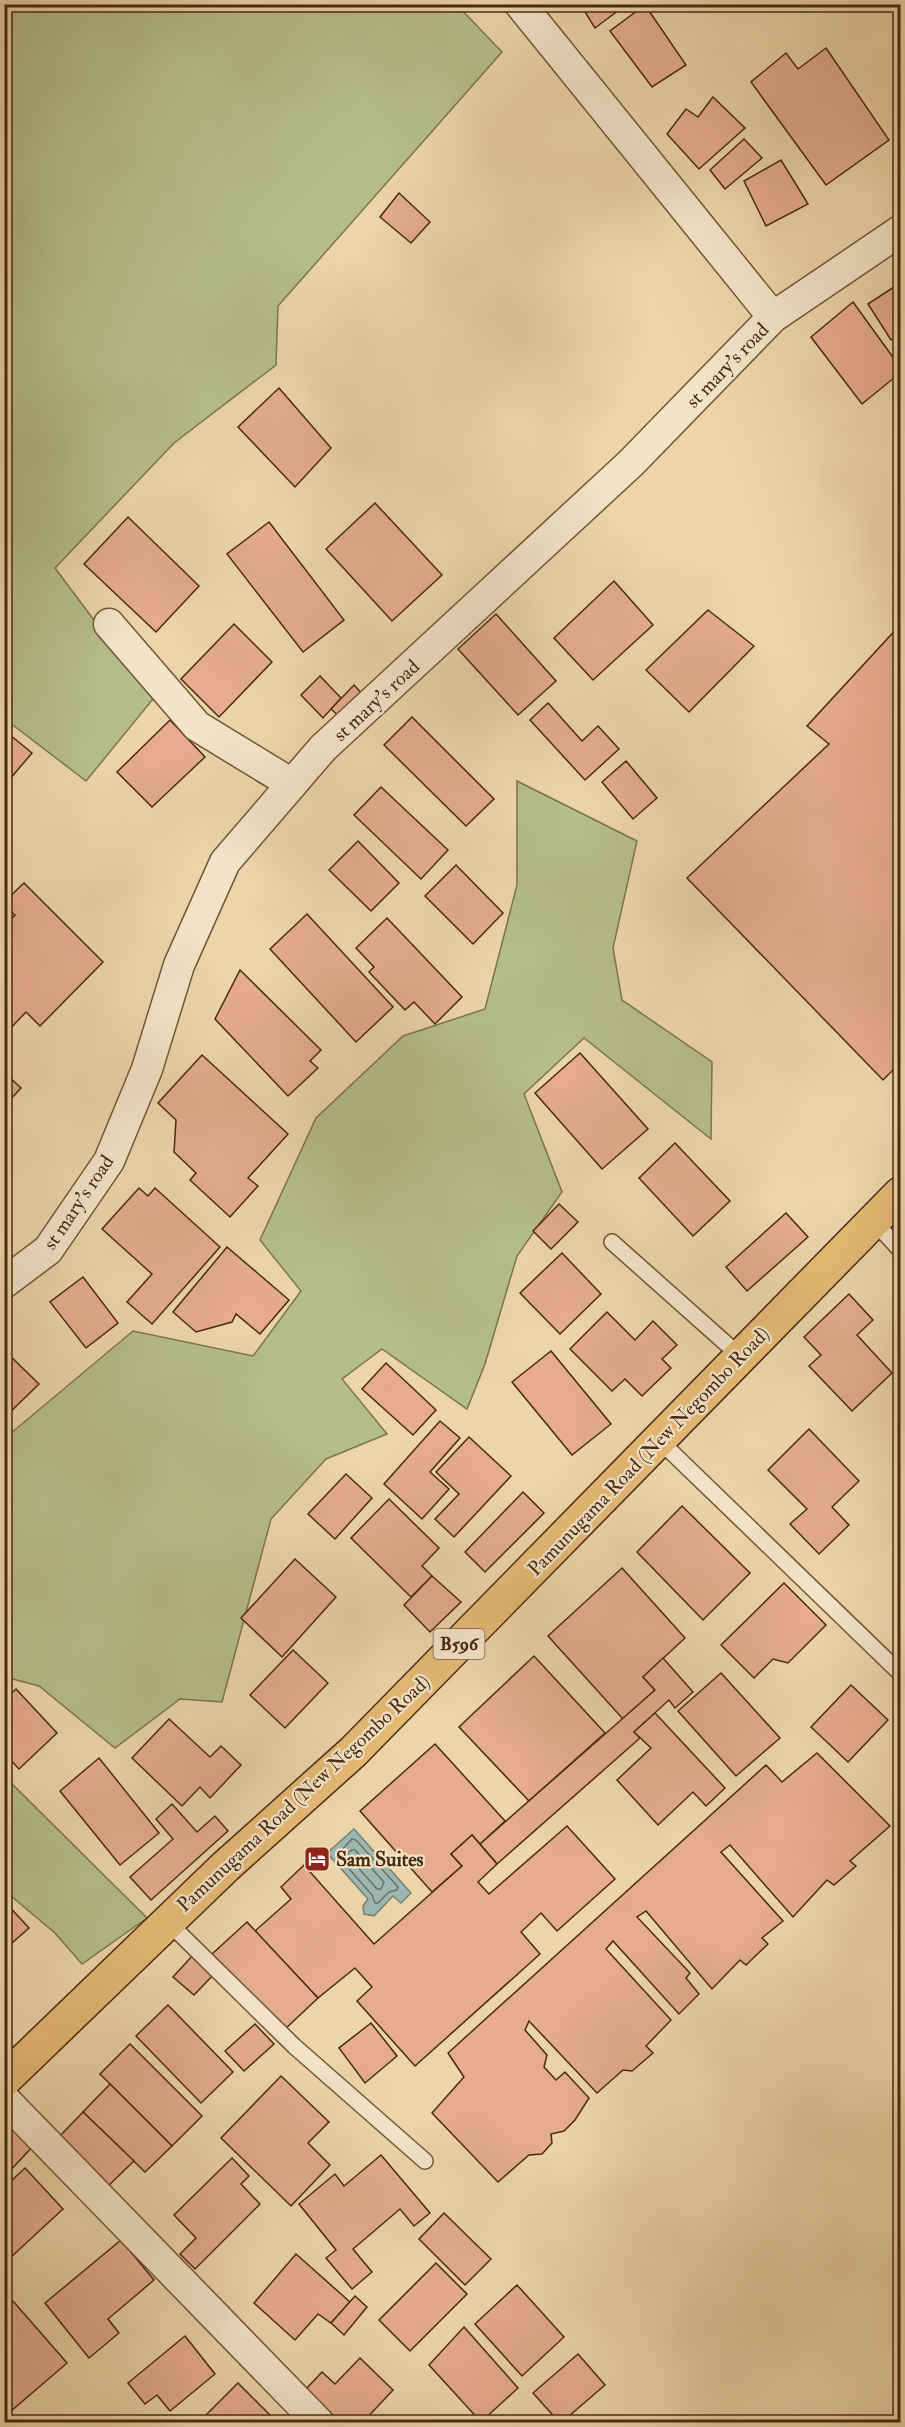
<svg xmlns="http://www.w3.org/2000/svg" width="905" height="2427" font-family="'IM FELL Double Pica',serif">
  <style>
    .green { fill: #b5be8b; stroke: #7f744e; stroke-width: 1.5 }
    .water { fill: #9bb7b1; stroke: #7a7f71; stroke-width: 1.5 }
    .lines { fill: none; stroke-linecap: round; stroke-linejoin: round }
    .shore { stroke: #727061; stroke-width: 1.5 }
    .building { fill: #e5ac8f; stroke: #492a11; stroke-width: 1.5 }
    .lane-casing { stroke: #725537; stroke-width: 18 }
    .street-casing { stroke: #725537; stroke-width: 33 }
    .primary-casing { stroke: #492a11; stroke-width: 36 }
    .lane { stroke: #f3e4c8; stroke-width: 15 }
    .street { stroke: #f3e4c8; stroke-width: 30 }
    .primary { stroke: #e6ba75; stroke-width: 33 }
    .labels { text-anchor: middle; stroke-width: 4.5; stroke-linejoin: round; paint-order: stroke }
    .shield { fill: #f3e4c8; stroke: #7c6248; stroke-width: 1.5 }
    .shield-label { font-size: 18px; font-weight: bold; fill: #492a11 }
    .street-label { font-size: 20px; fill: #492a11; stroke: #f3e4c8 }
    .poi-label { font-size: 20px; font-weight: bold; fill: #492a11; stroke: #f3e4c8; text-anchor: start }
  </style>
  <rect width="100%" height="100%" fill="#edd5aa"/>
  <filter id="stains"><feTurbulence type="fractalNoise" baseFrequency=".00333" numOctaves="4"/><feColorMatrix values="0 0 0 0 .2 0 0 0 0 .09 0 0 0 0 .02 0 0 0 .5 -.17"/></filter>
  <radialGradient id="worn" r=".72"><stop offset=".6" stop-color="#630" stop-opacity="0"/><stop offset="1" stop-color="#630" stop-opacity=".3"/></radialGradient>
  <!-- green -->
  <g class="green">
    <polygon points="4,5 457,5 502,52 278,306 276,365 174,443 55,568 153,699 86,781 5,719"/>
    <polygon points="517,781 637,841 613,948 622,1000 712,1062 711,1139 584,1038 524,1094 562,1192 517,1256 485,1364 467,1409 382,1349 342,1379 387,1434 326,1459 271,1519 222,1702 180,1699 115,1748 39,1686 5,1677 4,1439 133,1331 253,1356 301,1291 260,1240 316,1118 403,1036 485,1009 517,885"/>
    <polygon points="4,1776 147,1918 82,1964 55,1933 5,1891"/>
  </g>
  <!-- water -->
  <polygon class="water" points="354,1829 411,1893 401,1903 393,1896 374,1916 364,1914 363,1906 368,1899 327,1853"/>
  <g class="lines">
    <!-- shore -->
    <g class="shore">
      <polygon points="352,1839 356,1840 398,1887 397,1890 389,1892 378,1903 375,1903 372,1895 337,1855"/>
      <polygon points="352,1850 355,1850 384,1882 381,1889 377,1889 348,1856 348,1853"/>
    </g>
  </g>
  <!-- building -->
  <g class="building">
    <polygon points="580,4 627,4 595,28"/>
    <polygon points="645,5 686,65 652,87 610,31"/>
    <polygon points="826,48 889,140 826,185 751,82 786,53 798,69"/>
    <polygon points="713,97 745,128 699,169 667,134 686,109 698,117"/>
    <polygon points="744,139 762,158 725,189 710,170"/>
    <polygon points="781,160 808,204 766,226 744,181"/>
    <polygon points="399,193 430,222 411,243 380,217"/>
    <polygon points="900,283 900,334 891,340 868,304"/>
    <polygon points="853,302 900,367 900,373 862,404 811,337"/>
    <polygon points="279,388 331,448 295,487 238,427"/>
    <polygon points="375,503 442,575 392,621 326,549"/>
    <polygon points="128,517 199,586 156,632 84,564"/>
    <polygon points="269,522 344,620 303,652 227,554"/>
    <polygon points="614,581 653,625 593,680 554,638"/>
    <polygon points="708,610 754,646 689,712 646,670"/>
    <polygon points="496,614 556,681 518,715 458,649"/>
    <polygon points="234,624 272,662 219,717 181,679"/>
    <polygon points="900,625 900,1063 883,1080 687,878 829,744 807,726"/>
    <polygon points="320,676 341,698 323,718 301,695"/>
    <polygon points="354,685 364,696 342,719 331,709"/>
    <polygon points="548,703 582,741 598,726 619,749 585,780 530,720"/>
    <polygon points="412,717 494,799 466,826 384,745"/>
    <polygon points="170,720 205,757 152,807 117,772"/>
    <polygon points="4,730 32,753 4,786"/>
    <polygon points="626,761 657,798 633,819 602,782"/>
    <polygon points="381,787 448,850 421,879 354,815"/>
    <polygon points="358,841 399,883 371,911 329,870"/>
    <polygon points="456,865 503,913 473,944 425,896"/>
    <polygon points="24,883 103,962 40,1026 26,1012 7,1032 4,1030 4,926 15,915 4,905 4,902"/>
    <polygon points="307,914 393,1007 356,1042 270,949"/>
    <polygon points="387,918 462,997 435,1024 414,1002 405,1010 369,972 374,967 356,948"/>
    <polygon points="240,970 321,1050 310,1061 318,1068 288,1096 215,1019"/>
    <polygon points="580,1053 648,1129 602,1169 535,1093"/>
    <polygon points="202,1055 288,1134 248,1178 258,1186 230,1217 190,1180 196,1173 174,1152 176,1120 158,1103"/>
    <polygon points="4,1072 21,1088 4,1106"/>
    <polygon points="675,1143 730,1201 693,1236 639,1178"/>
    <polygon points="139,1188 148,1196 155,1188 220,1247 152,1324 127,1302 152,1274 102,1229"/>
    <polygon points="559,1204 578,1222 551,1249 533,1231"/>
    <polygon points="786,1213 808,1237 747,1291 726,1267"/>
    <polygon points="227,1247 289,1300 260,1334 236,1314 232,1322 196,1332 173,1312"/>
    <polygon points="562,1253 601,1294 560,1334 520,1293"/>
    <polygon points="83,1277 118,1323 86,1348 50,1302"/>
    <polygon points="849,1294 873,1320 857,1335 892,1373 852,1411 809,1366 821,1355 804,1337"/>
    <polygon points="607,1312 635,1340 653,1321 677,1345 662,1359 671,1368 642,1396 625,1379 612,1391 570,1349"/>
    <polygon points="4,1350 39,1384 4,1418"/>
    <polygon points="551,1351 611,1424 572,1455 512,1382"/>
    <polygon points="386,1363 436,1410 413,1435 362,1389"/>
    <polygon points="440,1421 460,1438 430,1472 449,1489 422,1519 384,1484"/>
    <polygon points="809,1429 859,1481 832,1507 849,1525 819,1554 790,1524 807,1509 768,1470"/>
    <polygon points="469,1437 511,1476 454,1537 435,1519 459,1494 436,1472"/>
    <polygon points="346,1474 372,1498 335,1539 308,1514"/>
    <polygon points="523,1492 544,1513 485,1572 465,1552"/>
    <polygon points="389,1499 439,1548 422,1566 432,1576 411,1597 351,1538"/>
    <polygon points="682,1506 750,1573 703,1620 637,1552"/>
    <polygon points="295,1559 336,1597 282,1657 241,1618"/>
    <polygon points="622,1568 685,1638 643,1677 655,1690 623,1719 548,1636"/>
    <polygon points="432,1576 461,1602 430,1632 404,1605"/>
    <polygon points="784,1583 826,1625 788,1663 773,1659 754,1678 721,1645"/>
    <polygon points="293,1650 328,1683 285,1728 250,1695"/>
    <polygon points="534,1656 605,1733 529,1801 459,1727"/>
    <polygon points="663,1658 693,1692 675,1708 669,1700 634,1732 640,1738 497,1864 480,1844 655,1690 643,1677"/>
    <polygon points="721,1673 780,1738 736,1776 678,1711"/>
    <polygon points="851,1685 888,1720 848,1762 811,1727"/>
    <polygon points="16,1689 57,1733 19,1769 4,1753 4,1700"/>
    <polygon points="655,1713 725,1788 706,1806 693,1792 658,1825 617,1780 651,1748 634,1732"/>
    <polygon points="169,1719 210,1757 221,1746 241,1765 210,1798 200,1787 182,1806 132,1758"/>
    <polygon points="435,1744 505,1821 480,1844 472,1835 451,1854 462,1866 432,1892 360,1811"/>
    <polygon points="817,1753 890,1826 850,1861 856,1866 834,1885 827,1880 793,1917 730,1845 721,1852 783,1921 762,1938 768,1944 746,1965 740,1960 712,1989 646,1911 637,1917 690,1973 686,1978 699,1994 679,2014 613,1941 606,1949 671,2020 646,2046 653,2053 632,2071 623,2070 597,2093 529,2021 525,2030 547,2055 544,2067 556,2080 565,2072 589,2098 575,2120 564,2131 551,2134 552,2143 542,2154 529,2155 498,2182 432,2113 464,2077 448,2053 766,1765 782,1782"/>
    <polygon points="99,1758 159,1833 120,1865 60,1791"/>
    <polygon points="172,1804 197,1832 215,1816 228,1831 151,1900 130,1877 173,1839 156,1819"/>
    <polygon points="567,1826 615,1879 557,1931 541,1913 521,1932 540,1954 415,2066 357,2001 372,1987 355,1968 318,1998 255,1931 291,1899 281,1887 304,1865 374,1944 462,1866 451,1854 472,1835 497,1864 478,1882 489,1894"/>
    <polygon points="4,1901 29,1928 4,1950"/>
    <polygon points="247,1922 318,1998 283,2031 212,1954"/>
    <polygon points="194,1954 215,1973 194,1995 173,1977"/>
    <polygon points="168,2005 233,2072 201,2103 136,2036"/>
    <polygon points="371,2023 397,2056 365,2083 339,2048"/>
    <polygon points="255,2024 274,2044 244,2071 225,2051"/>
    <polygon points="130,2044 202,2116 172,2146 100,2074"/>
    <polygon points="281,2076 329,2122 308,2143 330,2165 291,2206 221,2138"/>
    <polygon points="110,2084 172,2146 145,2172 83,2112"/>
    <polygon points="83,2112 134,2161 105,2189 56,2140"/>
    <polygon points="4,2117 34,2145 8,2173 4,2170"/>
    <polygon points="381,2155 430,2213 414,2226 400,2209 353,2249 372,2272 352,2289 326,2258 336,2250 299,2204 335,2174 344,2186"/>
    <polygon points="232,2158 249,2176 241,2184 260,2204 195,2269 180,2254 196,2238 174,2215"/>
    <polygon points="25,2168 63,2209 9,2259 4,2253 4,2182 7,2185"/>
    <polygon points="444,2213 491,2259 465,2285 419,2239"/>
    <polygon points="121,2240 154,2280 108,2319 119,2333 89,2358 45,2303"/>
    <polygon points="296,2254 350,2302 331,2323 318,2314 295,2340 254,2303"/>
    <polygon points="436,2263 467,2294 410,2351 379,2320"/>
    <polygon points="517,2285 564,2337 522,2376 475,2324"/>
    <polygon points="355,2296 367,2307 344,2335 331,2323"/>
    <polygon points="13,2301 67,2363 4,2417 4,2308"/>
    <polygon points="464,2327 518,2388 481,2422 429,2365"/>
    <polygon points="185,2336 215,2374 170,2411 157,2395 145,2404 128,2383"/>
    <polygon points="578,2354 605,2385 562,2422 559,2422 533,2393"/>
    <polygon points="360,2358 393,2390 363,2422 340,2422 306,2389 322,2372 335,2384"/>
    <polygon points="238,2383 277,2422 199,2422"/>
  </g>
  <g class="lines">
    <defs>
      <g id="lane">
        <polyline points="873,1220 900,1250"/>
        <polyline points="612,1242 740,1356"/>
        <polyline points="659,1440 900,1673"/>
        <polyline points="168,1922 294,2046 425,2161"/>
      </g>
      <g id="street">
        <polyline points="520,4 773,317"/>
        <polyline points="109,624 197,726 292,784"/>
        <polyline points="4,1283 48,1250 109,1161 147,1069 179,965 225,862 323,748 631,463 773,317 900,231"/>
        <polyline points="4,2099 318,2422"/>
      </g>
      <polyline id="primary" points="4,2080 226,1866 353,1752 900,1194"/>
    </defs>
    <!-- lane casing -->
    <use href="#lane" class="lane-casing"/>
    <!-- street casing -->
    <use href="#street" class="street-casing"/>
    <!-- primary casing -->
    <use href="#primary" class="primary-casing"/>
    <!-- lane -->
    <use href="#lane" class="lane"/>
    <!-- street -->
    <use href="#street" class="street"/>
    <!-- primary -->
    <use href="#primary" class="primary"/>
  </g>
  <!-- icons -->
  <defs>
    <symbol id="hotel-square" viewBox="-11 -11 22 22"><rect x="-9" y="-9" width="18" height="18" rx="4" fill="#8f2418" stroke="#f3e4c8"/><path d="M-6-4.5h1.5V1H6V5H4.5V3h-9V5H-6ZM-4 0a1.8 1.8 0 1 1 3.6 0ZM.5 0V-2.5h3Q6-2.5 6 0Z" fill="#fff"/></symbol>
  </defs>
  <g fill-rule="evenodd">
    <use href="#hotel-square" x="302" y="1844" width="30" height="30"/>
  </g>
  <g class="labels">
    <!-- shield labels -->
    <rect class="shield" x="433.5" y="1629" width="51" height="30" rx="4.5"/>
    <g class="shield-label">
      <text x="459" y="1650">B596</text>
    </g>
    <!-- street labels -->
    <g class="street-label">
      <text transform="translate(727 365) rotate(-46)" y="7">st mary's road</text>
      <text transform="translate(376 700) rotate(-43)" y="7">st mary's road</text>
      <text transform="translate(78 1202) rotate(-56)" y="7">st mary's road</text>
      <text transform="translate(648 1451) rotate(-46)" y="7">Pamunugama Road (New Negombo Road)</text>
      <text transform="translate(303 1793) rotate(-43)" y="7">Pamunugama Road (New Negombo Road)</text>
    </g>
    <!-- poi labels -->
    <g class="poi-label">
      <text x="336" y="1866">Sam Suites</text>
    </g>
  </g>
  <!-- margin -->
  <rect width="905" height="2427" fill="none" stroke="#edd5aa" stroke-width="24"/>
  <rect x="6" y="6" width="893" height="2415" fill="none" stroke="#492a11" stroke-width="3"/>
  <rect x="12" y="12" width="881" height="2403" fill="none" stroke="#492a11" stroke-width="1.5"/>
  <rect width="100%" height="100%" filter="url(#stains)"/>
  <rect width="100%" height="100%" fill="url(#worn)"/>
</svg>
